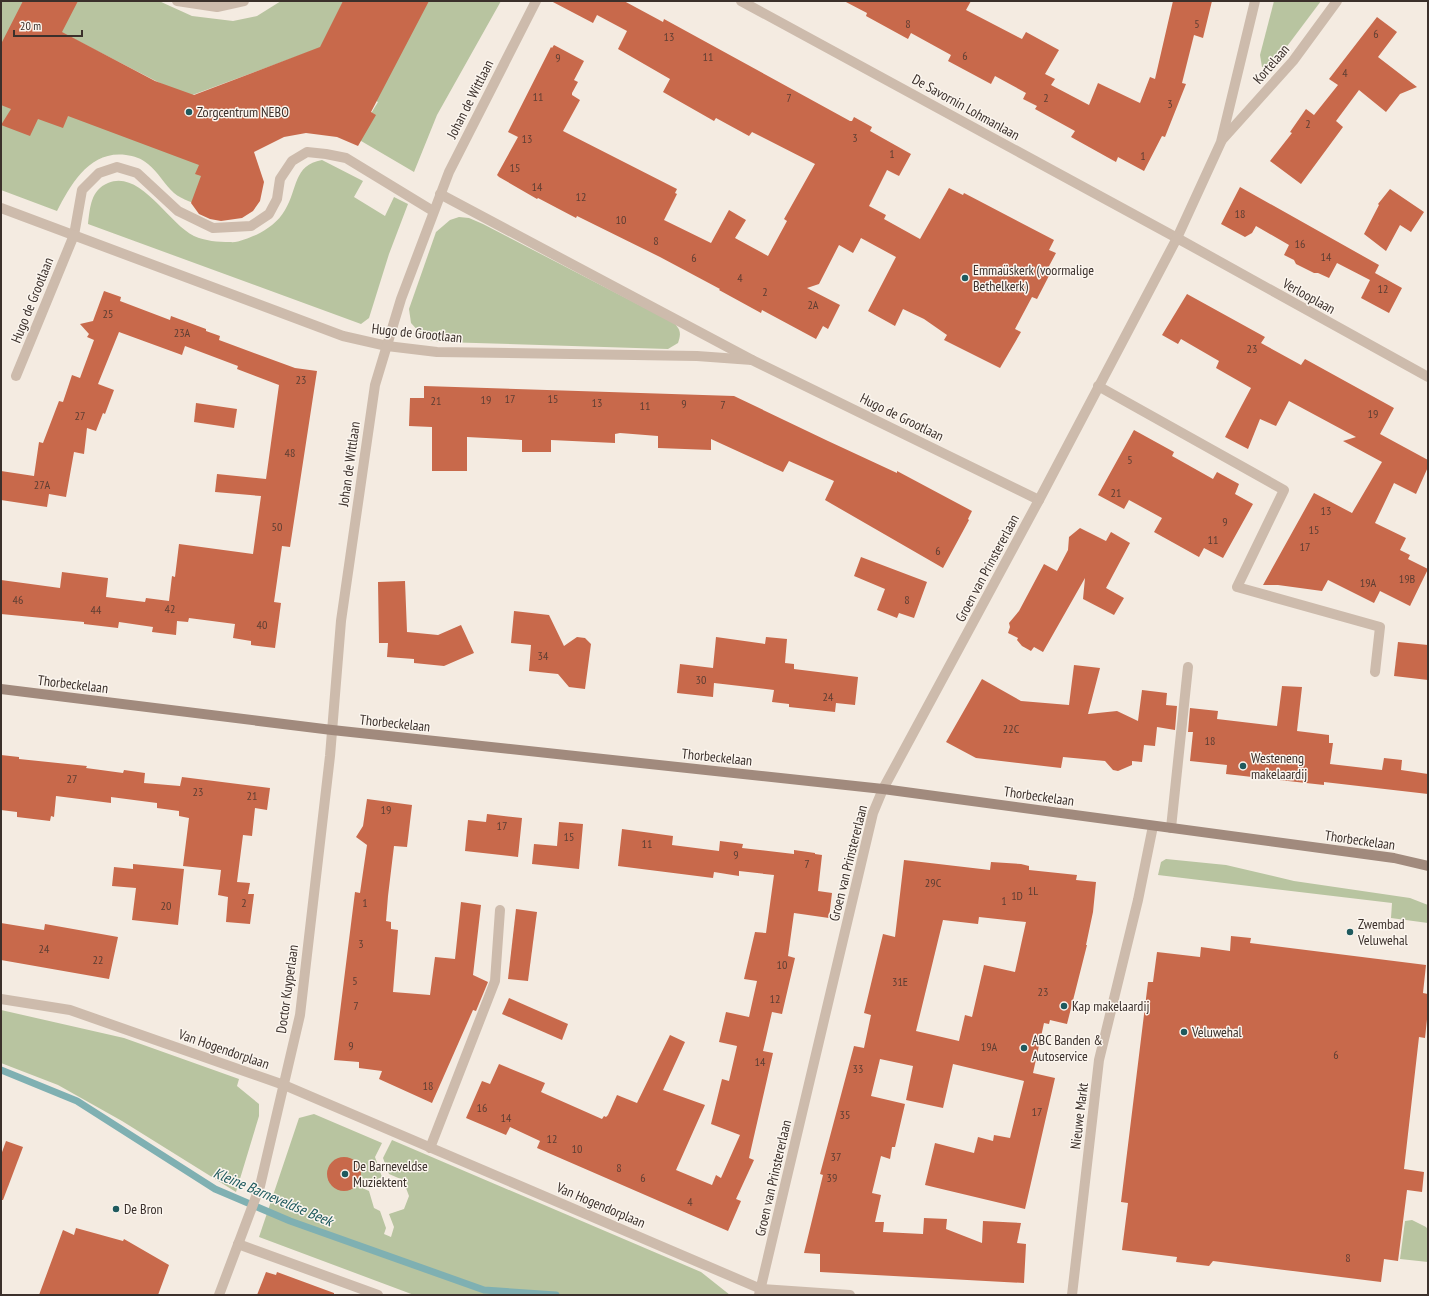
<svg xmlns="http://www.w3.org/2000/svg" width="1429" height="1296" font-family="'PT Sans Narrow',sans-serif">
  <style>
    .green { fill: #b8c4a0 }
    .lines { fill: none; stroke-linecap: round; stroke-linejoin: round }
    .stream { stroke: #7fb0b2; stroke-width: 7 }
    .building { fill: #c8694b; fill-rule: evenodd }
    .service { stroke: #cdbbac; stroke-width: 10 }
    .pedestrian { stroke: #cdbbac; stroke-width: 10 }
    .minor { stroke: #cdbbac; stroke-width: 10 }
    .secondary { stroke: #a18a7d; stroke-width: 10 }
    .poi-dot { fill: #1f5a5e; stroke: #fbf5ee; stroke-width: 1.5 }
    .labels { text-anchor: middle; stroke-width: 3; stroke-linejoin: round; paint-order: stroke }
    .number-label { font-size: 12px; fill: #5e3e33 }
    .street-label { font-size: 14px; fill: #3b302b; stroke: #fbf5ee }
    .poi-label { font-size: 14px; fill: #3b302b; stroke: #fbf5ee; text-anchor: start }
    .water-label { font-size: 15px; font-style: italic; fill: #1f5a5e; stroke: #fbf5ee }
  </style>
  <rect width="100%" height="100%" fill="#f4ebe1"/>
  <!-- green -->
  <g class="green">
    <polygon points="1,1 24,1 1,46"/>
    <polygon points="52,1 159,1 192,16 233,21 257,16 281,1 344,1 325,46 187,97 41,22"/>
    <polygon points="415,1 501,1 437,115 414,172 356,138 378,102 366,95"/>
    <polygon points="1274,1 1321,1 1273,65 1262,67 1260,55"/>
    <path d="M1 100 68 112 208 167 205 207C195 203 182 200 174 193 165 185 158 172 148 164 141 158 134 156 126 155 90 150 71 184 57 211L1 190Z"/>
    <path d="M322 160 363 181 354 197 385 216 394 197 408 204 389 254 369 318 361 324 88 224C90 207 91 190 108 183 140 169 168 223 194 236 205 241 218 242 230 242 238 243 248 238 256 235 268 229 278 222 285 210 298 189 293 165 322 160Z"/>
    <path d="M459 217 469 218 483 224 674 323C681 330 681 334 678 343L668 349 442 342 428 340 421 334 411 323 409 309 436 232 450 220Z"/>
    <polygon points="1166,859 1226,865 1294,881 1410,898 1428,905 1428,923 1391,918 1392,903 1158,875 1161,862"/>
    <polygon points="1,1010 124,1038 239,1079 237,1086 259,1104 259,1116 236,1192 122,1121 58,1085 1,1063"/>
    <polygon points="314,1114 382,1143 375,1157 382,1177 373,1181 365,1178 360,1187 369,1191 374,1208 380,1211 386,1228 384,1234 391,1237 394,1227 389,1214 404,1209 409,1196 403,1180 389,1174 383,1158 392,1140 701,1272 730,1295 414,1295 259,1237 299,1118"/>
    <polygon points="1412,1220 1426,1227 1428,1230 1428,1262 1400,1259 1405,1221"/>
  </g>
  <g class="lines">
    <!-- stream -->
    <polyline class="stream" points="1,1070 77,1101 215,1189 290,1221 484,1290 556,1295"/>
  </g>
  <!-- building -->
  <g class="building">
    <polygon points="23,1 78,1 62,32 155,81 194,95 320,47 343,1 429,1 371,112 376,115 358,146 337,137 306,133 284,137 254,152 264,182 260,201 253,211 242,218 221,221 210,219 199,214 191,203 201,176 195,174 199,165 68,116 63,128 38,119 30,136 1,125 11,109 1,105 1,44"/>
    <polygon points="551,1 624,1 663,22 664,19 850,121 852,121 854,117 872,127 870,131 911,154 899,176 887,170 869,206 886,215 884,219 920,239 949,188 963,195 964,193 1054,240 1049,250 1056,253 1048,268 1052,270 1037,299 1032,297 1015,329 1021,332 1000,368 944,340 947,335 924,319 903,309 895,326 868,311 896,257 861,238 853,253 839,245 819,284 807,288 840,305 828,329 823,326 816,339 762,310 761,313 719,290 720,289 660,257 577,216 576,218 538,198 537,199 499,177 497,175 518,137 508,132 551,47 552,48 554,45 584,61 574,80 578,82 572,93 572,95 580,100 563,131 677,189 675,193 677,194 664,220 711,243 729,210 746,220 735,238 768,256 787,221 784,219 815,164 752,132 749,136 716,118 714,121 663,92 670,79 618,49 627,31 597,15 593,23"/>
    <polygon points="844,1 971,1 966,10 1022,39 1026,32 1059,50 1045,74 1055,79 1051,85 1089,105 1098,83 1140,103 1150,77 1155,79 1173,1 1212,1 1203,38 1194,35 1182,83 1186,84 1165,137 1162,136 1144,171 1118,157 1116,162 1071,137 1075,131 1035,109 1037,106 1023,99 1026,93 995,76 991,84 948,61 951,55 911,33 908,39 866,16 867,13"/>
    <polygon points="1377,17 1397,32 1378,57 1417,87 1400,94 1386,112 1359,90 1336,121 1343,127 1301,184 1270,161 1292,133 1290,132 1306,109 1314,115 1338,85 1329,79"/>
    <polygon points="1240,187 1379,265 1375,273 1402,288 1389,313 1361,298 1370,280 1337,263 1329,278 1318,273 1314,273 1296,264 1294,260 1284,255 1289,245 1256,226 1252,233 1245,237 1221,224"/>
    <polygon points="1390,189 1424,212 1411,232 1400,225 1386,251 1364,234 1379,205 1378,204"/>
    <polygon points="104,291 121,297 120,301 170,320 171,316 206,329 206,331 220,336 219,340 295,368 317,371 290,547 282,546 274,602 281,603 275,648 251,645 251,641 233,638 235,624 189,618 188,622 177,621 176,635 152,632 153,627 119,622 118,628 84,624 84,622 1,614 1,580 60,588 62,572 108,578 106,597 145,602 146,598 169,601 172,576 175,577 179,544 253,554 261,496 215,492 217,474 266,479 279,385 237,369 238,366 185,346 182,355 119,332 98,384 114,390 105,414 103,413 96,431 87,428 84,454 74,452 66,497 49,494 47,507 1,500 1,471 34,476 39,442 43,443 59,401 63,402 72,375 80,378 94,340 87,337 89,334 80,324 93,321"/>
    <polygon points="1187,294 1265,337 1261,343 1301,365 1305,359 1394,408 1380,434 1428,460 1428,467 1416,494 1394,483 1375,523 1406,538 1400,550 1410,555 1408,559 1428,569 1410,606 1380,591 1374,603 1328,580 1322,591 1278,585 1263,585 1314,493 1352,513 1382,462 1343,441 1356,437 1289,401 1276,426 1260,419 1248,449 1225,437 1251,388 1216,368 1219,361 1181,339 1178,344 1162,335"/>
    <polygon points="424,386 734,396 828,441 897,473 897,471 972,511 968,519 969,520 943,568 825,500 834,481 789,461 783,472 711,439 711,450 658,448 658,436 620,433 615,434 615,443 551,440 551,452 522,452 522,440 467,437 467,471 432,471 432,427 409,426 410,398 424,398"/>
    <polygon points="196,403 237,409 234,428 194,422"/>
    <polygon points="1134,430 1174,452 1172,456 1213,479 1217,472 1239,484 1235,494 1253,504 1223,558 1204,548 1199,557 1154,532 1162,518 1129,500 1124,509 1098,495"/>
    <polygon points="1080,528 1106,541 1111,532 1130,543 1106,588 1124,598 1114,615 1083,599 1085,578 1043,652 1034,647 1031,651 1022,646 1017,640 1018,638 1008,633 1010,627 1009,623 1019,611 1044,564 1057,571 1068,550 1069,537"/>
    <polygon points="861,557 927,582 914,618 899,613 897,618 877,610 885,589 854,576"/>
    <polygon points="405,581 407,632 438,635 461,625 474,653 444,666 414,663 414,659 387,657 388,643 379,643 378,582"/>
    <polygon points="514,611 549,615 564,646 577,637 585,638 591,644 585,689 569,687 558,674 529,671 531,645 511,643"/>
    <polygon points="716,637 765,644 766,637 787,639 785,663 794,664 794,669 858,677 855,705 836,703 835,712 789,707 789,704 772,702 774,690 714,683 713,697 677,693 680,664 713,668"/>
    <polygon points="1398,642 1428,645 1428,680 1394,676"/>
    <polygon points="1074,665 1100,668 1088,714 1117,711 1138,721 1142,690 1167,693 1166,705 1177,706 1175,730 1157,727 1155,746 1144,745 1142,762 1132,761 1132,765 1118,771 1113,770 1105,761 1063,757 1061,768 976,758 946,742 982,679 1021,701 1069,705"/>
    <polygon points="1282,686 1302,687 1297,731 1329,735 1329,743 1333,743 1330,764 1382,770 1384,758 1402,760 1401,770 1428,774 1428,794 1324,782 1324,785 1226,774 1227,765 1190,761 1193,732 1188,732 1190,708 1218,711 1217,719 1277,726"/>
    <polygon points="1,755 19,757 19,759 87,766 86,768 123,773 124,770 145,773 144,783 180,786 182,777 270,788 267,810 255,808 252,836 243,835 237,882 250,883 248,894 254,894 250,924 226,922 228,897 218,895 221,870 183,866 189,818 179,816 179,811 157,808 157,803 111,797 111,803 56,796 54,817 51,816 50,821 17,817 17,812 1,810"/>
    <polygon points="367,799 412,805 407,847 394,846 388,896 386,921 391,922 391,929 398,930 393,992 430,995 435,957 455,959 461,902 481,905 473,975 488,982 476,1011 473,1010 432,1103 379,1079 382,1071 359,1068 359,1062 334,1060 355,892 360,893 367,845 356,837 363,826"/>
    <polygon points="487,814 522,818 518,857 465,851 468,820 486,822"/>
    <polygon points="559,822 583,824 579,869 532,864 534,844 557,846"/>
    <polygon points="622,829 673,836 672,845 719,851 720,841 743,844 742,848 794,854 794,850 815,853 815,854 822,855 818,891 832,893 829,918 794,913 788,956 795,958 782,1014 772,1012 763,1051 773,1053 749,1158 754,1160 736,1199 741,1201 728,1231 537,1148 540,1141 510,1127 506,1135 466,1118 482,1081 490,1084 499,1064 545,1083 541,1092 602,1119 604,1116 606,1117 608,1115 617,1095 637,1103 670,1035 685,1042 663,1090 705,1105 676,1170 712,1185 716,1175 721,1178 740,1135 711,1124 722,1079 729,1081 737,1046 719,1042 726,1012 749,1017 757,981 744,979 755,932 766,933 774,875 739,871 739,876 714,872 713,878 618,866"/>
    <path d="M904 860 990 870 991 862 1021 864 1029 866V870L1077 875 1076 880 1096 882 1093 912 1086 945H1087L1067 1024 1050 1020 1049 1024 1044 1023 1033 1073 1055 1078 1025 1209 925 1185 935 1143 974 1153 978 1137 993 1141 994 1135 1010 1138 1024 1081 953 1064 943 1108 906 1100 913 1066 880 1059 871 1096 905 1104 895 1147H892L890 1159 881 1156 872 1193 881 1195 875 1222H884L883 1232 923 1234 924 1218 947 1219 946 1229 982 1243 983 1221 1021 1223 1017 1243 1026 1244 1024 1283 820 1272V1254L804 1253 823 1175 820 1174 854 1046 864 1048 871 1015 864 1013 883 934 895 937ZM979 917 1026 922 1015 972 984 965 972 1017 965 1015 959 1041 916 1031 943 920 978 924Z"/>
    <polygon points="133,864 184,869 178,925 132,920 136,888 112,886 114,867 133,869"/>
    <polygon points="516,909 537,912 528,981 508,979"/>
    <polygon points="1,923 44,930 45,924 118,937 109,979 1,960"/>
    <polygon points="1231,936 1251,938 1250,943 1426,965 1423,993 1428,994 1428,1010 1425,1038 1419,1037 1404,1169 1424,1172 1422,1192 1407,1190 1398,1261 1384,1259 1381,1282 1213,1261 1209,1266 1176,1262 1177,1257 1122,1250 1128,1203 1121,1202 1148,982 1153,982 1157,952 1200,957 1201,947 1230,951"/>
    <polygon points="509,998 568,1024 562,1040 502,1014"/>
    <polygon points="6,1141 23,1147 3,1200 1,1200 1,1155"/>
    <circle cx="344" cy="1174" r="17"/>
    <polygon points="76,1228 123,1241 124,1239 169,1265 158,1295 39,1295 63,1230 74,1235"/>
    <polygon points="266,1272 276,1275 277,1272 334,1293 334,1295 257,1295"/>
  </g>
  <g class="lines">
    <!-- service -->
    <g class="service">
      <polyline points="177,1 217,7 244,1"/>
      <polyline points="1171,828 1188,667"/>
      <polyline points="430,1148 495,981 500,910"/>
    </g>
    <!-- pedestrian -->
    <polyline class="pedestrian" points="74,235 82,190 99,173 117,167 137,173 178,211 213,228 251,226 269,214 277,199 280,179 292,161 307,152 326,154 346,158 433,211"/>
    <!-- minor -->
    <g class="minor">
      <polyline points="741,1 1177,238 1428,377"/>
      <polyline points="1222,140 1293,61 1337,1"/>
      <polyline points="440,194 752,360 1039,500"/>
      <polyline points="1,208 343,336 387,346 437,352 697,356 752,360"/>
      <polyline points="16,376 74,235"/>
      <polyline points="1098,386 1284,490 1237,587 1380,627 1375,672"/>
      <polyline points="1,999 70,1010 284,1085 761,1289 850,1295"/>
      <polyline points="238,1244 378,1295"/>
      <polyline points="219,1295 260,1186 300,1015 330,756 341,621 375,385 401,299 449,172 536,1"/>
      <polyline points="759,1295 873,813 883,789 1039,500 1177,238 1221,142 1255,1"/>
      <polyline points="1072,1295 1099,1060 1138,900 1153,826"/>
    </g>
    <!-- secondary -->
    <polyline class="secondary" points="1,689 332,730 883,789 1394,858 1428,866"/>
  </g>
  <!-- markers -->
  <g class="poi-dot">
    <circle cx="189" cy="112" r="4"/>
    <circle cx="965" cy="278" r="4"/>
    <circle cx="1243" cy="766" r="4"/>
    <circle cx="1350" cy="932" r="4"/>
    <circle cx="1064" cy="1006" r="4"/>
    <circle cx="1184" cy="1032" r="4"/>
    <circle cx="1024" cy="1048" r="4"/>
    <circle cx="345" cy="1174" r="4"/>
    <circle cx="116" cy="1209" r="4"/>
  </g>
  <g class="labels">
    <!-- number labels -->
    <g class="number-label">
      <text x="908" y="28">8</text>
      <text x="1197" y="28">5</text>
      <text x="1376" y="38">6</text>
      <text x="669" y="41">13</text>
      <text x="965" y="60">6</text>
      <text x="708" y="61">11</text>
      <text x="558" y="62">9</text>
      <text x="1345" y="77">4</text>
      <text x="538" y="101">11</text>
      <text x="789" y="102">7</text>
      <text x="1046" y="102">2</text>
      <text x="1170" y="108">3</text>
      <text x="1308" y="128">2</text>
      <text x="855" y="142">3</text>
      <text x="527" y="143">13</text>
      <text x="892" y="158">1</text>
      <text x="1143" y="160">1</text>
      <text x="515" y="172">15</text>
      <text x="537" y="191">14</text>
      <text x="581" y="201">12</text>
      <text x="1240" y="218">18</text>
      <text x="621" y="224">10</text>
      <text x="656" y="245">8</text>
      <text x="1300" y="248">16</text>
      <text x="1326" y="261">14</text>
      <text x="694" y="262">6</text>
      <text x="740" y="282">4</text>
      <text x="1383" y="293">12</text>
      <text x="765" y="296">2</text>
      <text x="813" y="309">2A</text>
      <text x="108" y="318">25</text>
      <text x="182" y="337">23A</text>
      <text x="1252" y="353">23</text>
      <text x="301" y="384">23</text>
      <text x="510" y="403">17</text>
      <text x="553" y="403">15</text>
      <text x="486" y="404">19</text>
      <text x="436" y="405">21</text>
      <text x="597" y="407">13</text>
      <text x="684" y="408">9</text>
      <text x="723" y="409">7</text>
      <text x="645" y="410">11</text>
      <text x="1373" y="418">19</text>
      <text x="80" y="420">27</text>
      <text x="290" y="457">48</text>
      <text x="1130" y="464">5</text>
      <text x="42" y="489">27A</text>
      <text x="1116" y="497">21</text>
      <text x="1326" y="515">13</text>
      <text x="1225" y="526">9</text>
      <text x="277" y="531">50</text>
      <text x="1314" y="534">15</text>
      <text x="1213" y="544">11</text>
      <text x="1305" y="551">17</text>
      <text x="938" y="555">6</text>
      <text x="1407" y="583">19B</text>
      <text x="1368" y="587">19A</text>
      <text x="18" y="604">46</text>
      <text x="907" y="604">8</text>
      <text x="170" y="613">42</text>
      <text x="96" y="614">44</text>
      <text x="262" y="629">40</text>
      <text x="543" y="660">34</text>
      <text x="701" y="684">30</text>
      <text x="828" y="701">24</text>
      <text x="1011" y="733">22C</text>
      <text x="1210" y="745">18</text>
      <text x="72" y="783">27</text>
      <text x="198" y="796">23</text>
      <text x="252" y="800">21</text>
      <text x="386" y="814">19</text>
      <text x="502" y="830">17</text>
      <text x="569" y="841">15</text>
      <text x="647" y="848">11</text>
      <text x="736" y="859">9</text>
      <text x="807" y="868">7</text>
      <text x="933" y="887">29C</text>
      <text x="1033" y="895">1L</text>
      <text x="1017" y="900">1D</text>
      <text x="1004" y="905">1</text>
      <text x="244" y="907">2</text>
      <text x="365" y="907">1</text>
      <text x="166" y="910">20</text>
      <text x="361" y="948">3</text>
      <text x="44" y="953">24</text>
      <text x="98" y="964">22</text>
      <text x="782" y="969">10</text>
      <text x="355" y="985">5</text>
      <text x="900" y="986">31E</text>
      <text x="1043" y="996">23</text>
      <text x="775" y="1003">12</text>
      <text x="356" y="1010">7</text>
      <text x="351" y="1050">9</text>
      <text x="989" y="1051">19A</text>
      <text x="1336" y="1059">6</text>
      <text x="760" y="1066">14</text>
      <text x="858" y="1073">33</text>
      <text x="428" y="1090">18</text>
      <text x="482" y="1112">16</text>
      <text x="1037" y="1116">17</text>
      <text x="845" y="1119">35</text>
      <text x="506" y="1122">14</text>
      <text x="552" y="1143">12</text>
      <text x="577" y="1153">10</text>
      <text x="836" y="1161">37</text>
      <text x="619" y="1172">8</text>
      <text x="643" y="1182">6</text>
      <text x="832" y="1182">39</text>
      <text x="690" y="1206">4</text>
      <text x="1348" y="1262">8</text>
    </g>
    <!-- street labels -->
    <g class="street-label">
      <text transform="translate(1271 64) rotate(-49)" y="5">Kortelaan</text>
      <text transform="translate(470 99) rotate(-63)" y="5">Johan de Wittlaan</text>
      <text transform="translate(966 107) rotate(29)" y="5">De Savornin Lohmanlaan</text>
      <text transform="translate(1309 296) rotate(29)" y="5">Verlooplaan</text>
      <text transform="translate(32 300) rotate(-68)" y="5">Hugo de Grootlaan</text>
      <text transform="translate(417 333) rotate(6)" y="5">Hugo de Grootlaan</text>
      <text transform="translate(902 417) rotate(26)" y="5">Hugo de Grootlaan</text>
      <text transform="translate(349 464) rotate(-82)" y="5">Johan de Wittlaan</text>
      <text transform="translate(987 568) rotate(-62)" y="5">Groen van Prinstererlaan</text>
      <text transform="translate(73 684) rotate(7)" y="5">Thorbeckelaan</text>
      <text transform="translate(395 723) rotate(6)" y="5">Thorbeckelaan</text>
      <text transform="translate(717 757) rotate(6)" y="5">Thorbeckelaan</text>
      <text transform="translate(1039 796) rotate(8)" y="5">Thorbeckelaan</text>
      <text transform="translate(1360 840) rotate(8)" y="5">Thorbeckelaan</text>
      <text transform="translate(848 863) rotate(-76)" y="5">Groen van Prinstererlaan</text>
      <text transform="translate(287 989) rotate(-82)" y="5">Doctor Kuyperlaan</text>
      <text transform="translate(224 1049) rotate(19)" y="5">Van Hogendorplaan</text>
      <text transform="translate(1079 1116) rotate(-83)" y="5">Nieuwe Markt</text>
      <text transform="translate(773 1178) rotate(-77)" y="5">Groen van Prinstererlaan</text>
      <text transform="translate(601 1205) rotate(23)" y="5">Van Hogendorplaan</text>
    </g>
    <!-- poi labels -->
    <g class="poi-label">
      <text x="197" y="117">Zorgcentrum NEBO</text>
      <text x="973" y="275">Emmaüskerk (voormalige<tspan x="973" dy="16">Bethelkerk)</tspan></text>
      <text x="1251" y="763">Westeneng<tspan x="1251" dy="16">makelaardij</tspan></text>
      <text x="1358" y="929">Zwembad<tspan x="1358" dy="16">Veluwehal</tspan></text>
      <text x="1072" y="1011">Kap makelaardij</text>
      <text x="1192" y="1037">Veluwehal</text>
      <text x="1032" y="1045">ABC Banden &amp;<tspan x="1032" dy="16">Autoservice</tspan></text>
      <text x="353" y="1171">De Barneveldse<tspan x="353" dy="16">Muziektent</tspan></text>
      <text x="124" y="1214">De Bron</text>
    </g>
    <!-- water labels -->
    <g class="water-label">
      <text transform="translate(273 1197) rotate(23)" y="5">Kleine Barneveldse Beek</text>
    </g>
  </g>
  <!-- border -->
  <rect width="1429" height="1296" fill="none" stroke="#3b302b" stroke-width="4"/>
  <!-- scale -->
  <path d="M14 30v6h68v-6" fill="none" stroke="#3b302b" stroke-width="2"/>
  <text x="20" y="30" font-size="12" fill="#3b302b" stroke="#fbf5ee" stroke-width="3" paint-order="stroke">20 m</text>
</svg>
